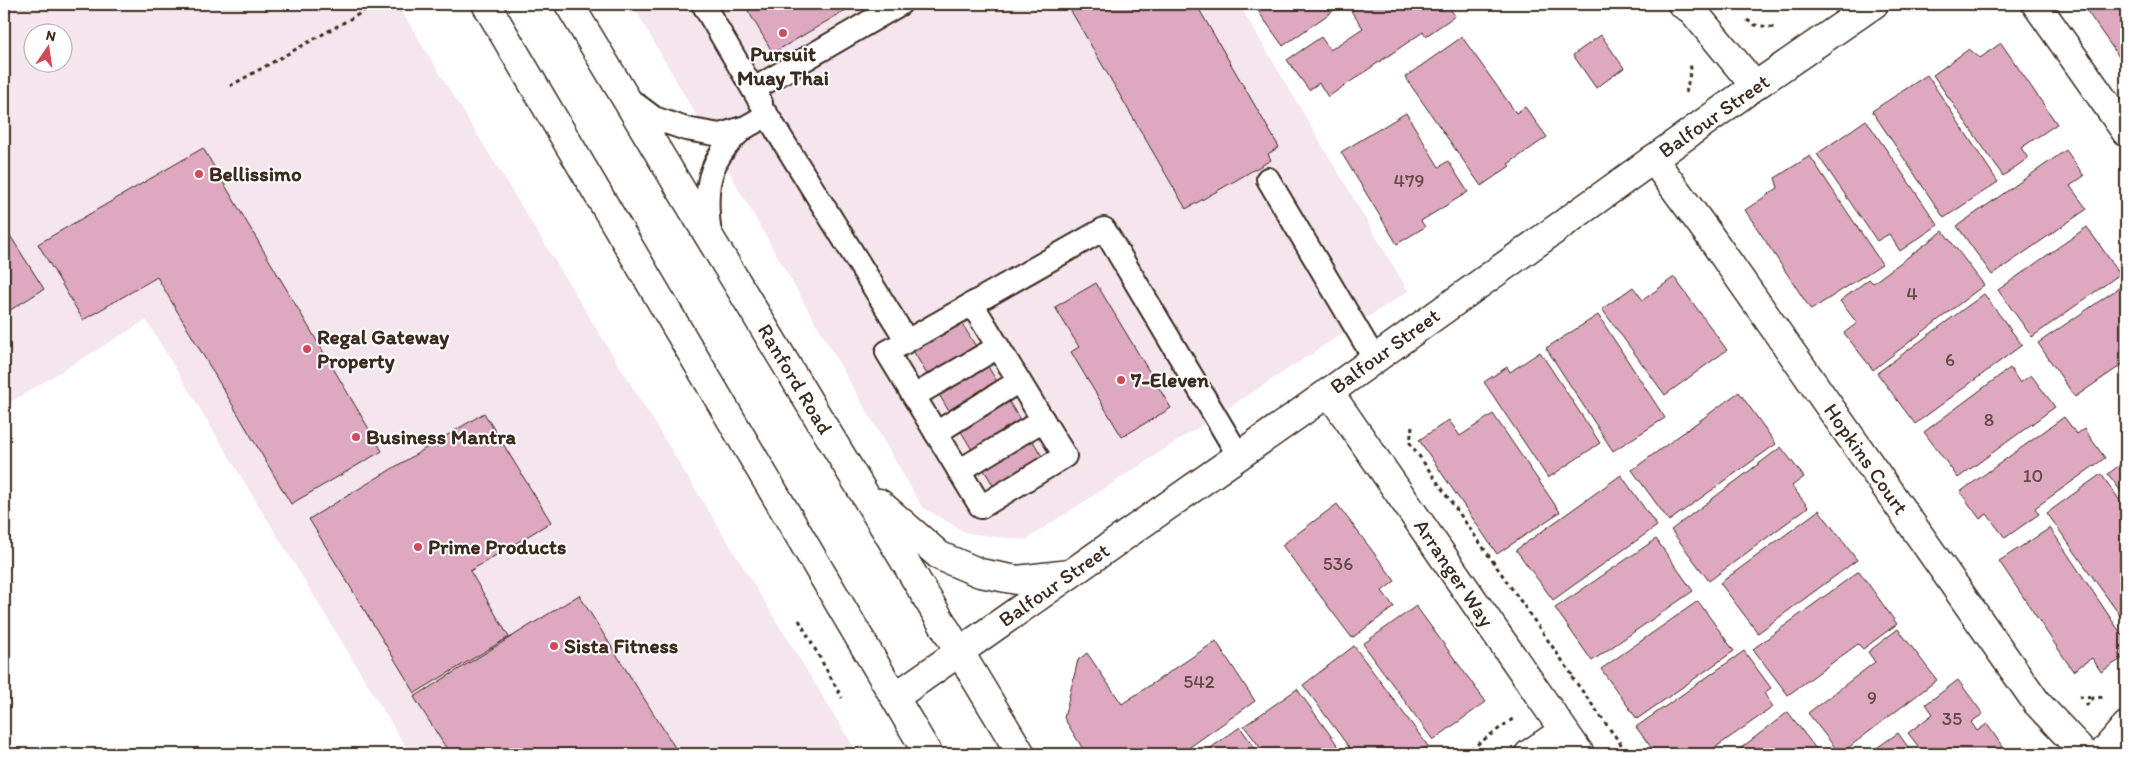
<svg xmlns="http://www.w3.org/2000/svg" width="2130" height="758" font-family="Itim,sans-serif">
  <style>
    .built { fill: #f5e5ec; fill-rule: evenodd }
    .building { fill: #dda8c0; stroke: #3b2a1e }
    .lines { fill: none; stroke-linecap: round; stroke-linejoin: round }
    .service-casing { stroke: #3b2a1e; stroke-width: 26 }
    .minor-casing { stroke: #3b2a1e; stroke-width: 31 }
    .primary-casing { stroke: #3b2a1e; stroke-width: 31 }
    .path { stroke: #3b2a1e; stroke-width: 3; stroke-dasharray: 4 4; stroke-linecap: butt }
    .service { stroke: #fff; stroke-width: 22 }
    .minor { stroke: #fff; stroke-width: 28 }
    .primary { stroke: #fff; stroke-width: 28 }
    .poi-dot { fill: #d1495b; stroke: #fff; stroke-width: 2 }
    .labels { text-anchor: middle; stroke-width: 4; stroke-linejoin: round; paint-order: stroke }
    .number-label { font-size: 19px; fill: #644a46 }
    .poi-label { font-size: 21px; font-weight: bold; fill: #3b2a1e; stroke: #fff; text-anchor: start }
    .street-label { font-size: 21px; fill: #3b2a1e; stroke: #fff }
  </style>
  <rect width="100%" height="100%" fill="#fff"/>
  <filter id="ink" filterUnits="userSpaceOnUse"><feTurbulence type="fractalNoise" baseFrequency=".02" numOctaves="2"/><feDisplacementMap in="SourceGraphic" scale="10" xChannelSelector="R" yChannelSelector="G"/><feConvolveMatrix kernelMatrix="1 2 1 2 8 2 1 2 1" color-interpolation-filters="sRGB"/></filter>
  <g filter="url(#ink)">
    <!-- built -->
    <g class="built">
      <path d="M4 4H397L858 754H410L146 320 4 406ZM32 32H62V62H32Z"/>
      <polygon points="632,4 1239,4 1408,291 1025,540 967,533 922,507"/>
    </g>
    <!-- building -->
    <g class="building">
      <polygon points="744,4 856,4 773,53"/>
      <polygon points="1067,4 1196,4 1279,147 1268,154 1271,160 1186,209"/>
      <polygon points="1253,4 1343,4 1283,46"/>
      <polygon points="1362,4 1447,4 1455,16 1426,36 1423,32 1328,97 1319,83 1309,90 1287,60 1321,37 1330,50 1363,28 1351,11"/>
      <polygon points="2082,4 2126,4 2126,67"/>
      <polygon points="1601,35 1624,68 1596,88 1573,55"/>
      <polygon points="1462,37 1516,113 1525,107 1547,137 1508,164 1510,166 1481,186 1405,77"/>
      <polygon points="2001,43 2057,124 2021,148 2028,158 2003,176 1933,75 1969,49 1980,58"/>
      <polygon points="1927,75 1998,182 1944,218 1872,111"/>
      <polygon points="1406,113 1439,167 1448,161 1468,192 1421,221 1425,227 1397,244 1341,152"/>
      <polygon points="1866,120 1938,225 1900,251 1889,234 1877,241 1817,154"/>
      <polygon points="203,148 382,451 291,504 157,277 83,320 38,244"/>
      <polygon points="2066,150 2084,176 2070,186 2087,209 1992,275 1957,226"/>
      <polygon points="1810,156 1882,264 1811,310 1745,210 1778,188 1775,178"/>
      <polygon points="4,226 44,289 4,314"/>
      <polygon points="2087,227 2120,274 2032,337 1998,290"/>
      <polygon points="1943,231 1984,285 1873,370 1844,333 1857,323 1840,301 1869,279 1873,283"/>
      <polygon points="1674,277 1727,350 1665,395 1602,309 1633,287 1643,300"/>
      <polygon points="1096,283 1171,408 1122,437 1071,352 1079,347 1055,307"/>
      <polygon points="2126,283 2126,362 2075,397 2038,343"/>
      <polygon points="1984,294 2022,345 1915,424 1877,373"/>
      <polygon points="1598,315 1665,418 1613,451 1546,348"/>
      <polygon points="960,320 1052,473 1003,502 912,349"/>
      <polygon points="1540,352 1600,443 1548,478 1484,382 1507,367 1510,372"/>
      <polygon points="2010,368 2020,383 2031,375 2055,407 1958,478 1924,432"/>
      <polygon points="1739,392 1776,444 1669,521 1632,470"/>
      <polygon points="484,413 551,522 470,571 509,637 415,693 309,519"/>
      <polygon points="1493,414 1560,512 1497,554 1419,440 1449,420 1460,436"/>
      <polygon points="2064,417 2077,434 2084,429 2105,458 2035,508 2039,514 2005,538 1987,514 1980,519 1960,492"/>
      <polygon points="1781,447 1804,477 1792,486 1808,507 1709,581 1671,530"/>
      <polygon points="2126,460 2126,498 2108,474"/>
      <polygon points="2101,474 2126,509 2126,624 2047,513"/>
      <polygon points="1621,475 1657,526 1553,600 1516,550"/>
      <polygon points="1337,504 1395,581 1382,591 1394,607 1352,638 1282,545"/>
      <polygon points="1819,510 1857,560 1758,633 1720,583"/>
      <polygon points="2050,528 2126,641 2126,656 2101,672 2092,658 2073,671 1999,561"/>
      <polygon points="1656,539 1693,591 1592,661 1555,608"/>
      <polygon points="1859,571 1897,624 1863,649 1858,644 1788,695 1753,649"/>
      <polygon points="579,595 679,754 450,754 414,697"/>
      <polygon points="1698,601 1734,651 1637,719 1601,669"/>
      <polygon points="1416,606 1486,702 1433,740 1363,644"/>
      <polygon points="1898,629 1937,680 1840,754 1808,713 1875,662 1868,652"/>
      <polygon points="1216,641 1255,701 1180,754 1086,754 1064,718 1078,660 1087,653 1122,704"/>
      <polygon points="1354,646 1428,746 1417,754 1354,754 1303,685"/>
      <polygon points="1744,651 1771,688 1764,693 1773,707 1706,754 1656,754 1636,727"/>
      <polygon points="1958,680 1983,714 1971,722 1977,731 1987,724 2002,746 1991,754 1924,754 1908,733 1933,714 1926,704"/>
      <polygon points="1297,689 1344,754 1265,754 1244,726"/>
      <polygon points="1788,712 1820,754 1733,754"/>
      <polygon points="1240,727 1259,754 1202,754"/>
      <polygon points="1898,733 1913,754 1868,754"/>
    </g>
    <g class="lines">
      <defs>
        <g id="service">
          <polyline points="703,4 761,103"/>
          <polyline points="754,89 900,4"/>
          <polyline points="630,100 654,118 686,129 720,135 746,127 767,115 907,341 1104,229 1239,456"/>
          <polyline points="1268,179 1374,358"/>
          <path d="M710 235C704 190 706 161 743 129"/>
          <polyline points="907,341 887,352 981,507 1065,456 972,304"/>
          <polyline points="914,396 998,347"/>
          <polyline points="936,433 1019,381"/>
          <polyline points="959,471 1043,420"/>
        </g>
        <g id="minor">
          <polyline points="1682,4 1692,10 1755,86"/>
          <polyline points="2036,4 2126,132"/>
          <polyline points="1653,159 1707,232 2037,703 2085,754"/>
          <polyline points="1329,392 1580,754"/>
          <polyline points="895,697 1304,410 1755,86 1874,4"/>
          <polyline points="1529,754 1563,731"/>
          <polyline points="2102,754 2126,726"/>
        </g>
        <g id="primary">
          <polyline points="486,4 928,754"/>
          <polyline points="569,4 1021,754"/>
          <polyline points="879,503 940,556 980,573 1017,580 1070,574"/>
        </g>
      </defs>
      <!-- service casing -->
      <use href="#service" class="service-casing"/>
      <!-- minor casing -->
      <use href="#minor" class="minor-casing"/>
      <!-- primary casing -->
      <use href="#primary" class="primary-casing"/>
      <!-- path -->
      <g class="path">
        <polyline points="1747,20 1755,25 1777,28"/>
        <polyline points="230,86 359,14 371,4"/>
        <polyline points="1686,93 1691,68 1689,62"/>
        <polyline points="1412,426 1410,443 1573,676"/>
        <polyline points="799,620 842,698"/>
        <polyline points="1572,677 1628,754"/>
        <polyline points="2079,697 2093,698"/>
        <polyline points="2086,706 2093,698 2106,697"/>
        <polyline points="1464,754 1514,718"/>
      </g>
      <!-- service -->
      <use href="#service" class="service"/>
      <!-- minor -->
      <use href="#minor" class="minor"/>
      <!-- primary -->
      <use href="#primary" class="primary"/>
    </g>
  </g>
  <!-- markers -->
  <g class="poi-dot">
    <circle cx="783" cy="33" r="5"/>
    <circle cx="199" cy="174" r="5"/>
    <circle cx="307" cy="349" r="5"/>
    <circle cx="1121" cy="380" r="5"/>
    <circle cx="356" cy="437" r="5"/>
    <circle cx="418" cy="547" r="5"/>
    <circle cx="554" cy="646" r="5"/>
  </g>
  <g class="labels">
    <!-- number labels -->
    <g class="number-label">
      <text x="1409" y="187">479</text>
      <text x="1912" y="300">4</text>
      <text x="1950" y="366">6</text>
      <text x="1989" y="426">8</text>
      <text x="2033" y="482">10</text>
      <text x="1338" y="570">536</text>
      <text x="1199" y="688">542</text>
      <text x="1872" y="704">9</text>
      <text x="1952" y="725">35</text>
    </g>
    <!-- poi labels -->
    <g class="poi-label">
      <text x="783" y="61" text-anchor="middle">Pursuit<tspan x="783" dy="24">Muay Thai</tspan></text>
      <text x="209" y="181">Bellissimo</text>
      <text x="317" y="344">Regal Gateway<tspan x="317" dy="24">Property</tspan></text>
      <text x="1131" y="387">7-Eleven</text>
      <text x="366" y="444">Business Mantra</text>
      <text x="428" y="554">Prime Products</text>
      <text x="564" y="653">Sista Fitness</text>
    </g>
    <!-- street labels -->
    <g class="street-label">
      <text transform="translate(1714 116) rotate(-35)" y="7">Balfour Street</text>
      <text transform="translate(1385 351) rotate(-36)" y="7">Balfour Street</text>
      <text transform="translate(795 379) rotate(59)" y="7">Ranford Road</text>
      <text transform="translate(1866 459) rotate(55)" y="7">Hopkins Court</text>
      <text transform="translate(1454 573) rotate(56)" y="7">Arranger Way</text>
      <text transform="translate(1054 585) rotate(-35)" y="7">Balfour Street</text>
    </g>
  </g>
  <!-- margin -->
  <rect width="2130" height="758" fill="none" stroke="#fff" stroke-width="20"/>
  <rect x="10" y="10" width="2110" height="738" fill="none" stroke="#3b2a1e" stroke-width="2" filter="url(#ink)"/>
  <!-- north arrow -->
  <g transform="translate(48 48) rotate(13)"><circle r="24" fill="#ffffff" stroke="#b1aaa5"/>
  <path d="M0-4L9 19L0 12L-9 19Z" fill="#d1495b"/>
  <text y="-8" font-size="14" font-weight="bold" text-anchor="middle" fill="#3b2a1e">N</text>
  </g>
</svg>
